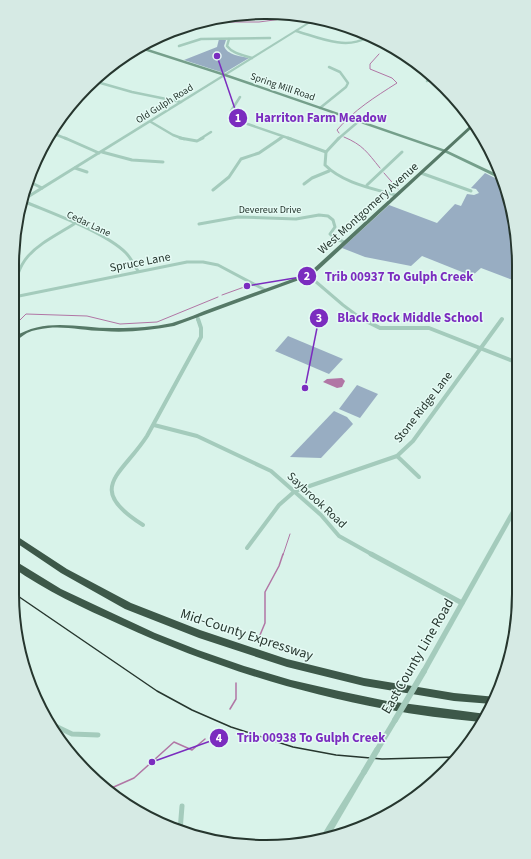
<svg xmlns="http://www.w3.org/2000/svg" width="531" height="859" font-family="'Source Sans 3',sans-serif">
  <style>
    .green { fill: #98adc2 }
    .water { fill: #b176a5 }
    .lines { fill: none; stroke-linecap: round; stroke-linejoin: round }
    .stream-far1 { stroke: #b176a5; stroke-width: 1 }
    .stream { stroke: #b176a5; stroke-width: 1.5 }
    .minor-far3 { stroke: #a4cbbc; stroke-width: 2.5 }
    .minor-far2 { stroke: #a4cbbc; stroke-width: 3 }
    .minor-far1 { stroke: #a4cbbc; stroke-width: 4 }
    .minor { stroke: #a4cbbc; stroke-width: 5 }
    .tertiary { fill: #a4cbbc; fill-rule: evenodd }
    .secondary { fill: #759f8b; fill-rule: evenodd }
    .primary { fill: #567967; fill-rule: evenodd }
    .motorway { fill: #3d5849; fill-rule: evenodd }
    .tram { stroke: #26362e; stroke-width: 1.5 }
    .tertiary-bridge { stroke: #a4cbbc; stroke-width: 6 }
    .labels { text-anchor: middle; stroke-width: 3; stroke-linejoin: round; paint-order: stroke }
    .far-street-label { font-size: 10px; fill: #26362e; stroke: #e5faf4 }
    .street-label { font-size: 12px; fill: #26362e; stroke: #e5faf4 }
    .near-street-label { font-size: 14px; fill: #26362e; stroke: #e5faf4 }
    .rim { fill: none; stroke: #26362e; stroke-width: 2 }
    .leader { fill: none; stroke: #7b2cbf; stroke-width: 1.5 }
    .callout-dot { fill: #7b2cbf; stroke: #e5faf4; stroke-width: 1.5 }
    .mark-label { font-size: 12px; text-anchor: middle; font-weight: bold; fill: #fff }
    .callout-label { font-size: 13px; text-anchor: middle; font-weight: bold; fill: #7b2cbf; stroke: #e5faf4; stroke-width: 3; stroke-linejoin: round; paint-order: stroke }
  </style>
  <rect width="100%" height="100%" fill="#d9f3ea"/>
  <!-- green -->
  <g class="green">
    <path d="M219 39 226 40 224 46C227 55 240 56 249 58L224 73 184 60 217 47Z"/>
    <path d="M485 173 503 182C516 214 518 248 518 282L481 268 472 276 422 256 411 266 365 257 342 248 389 205 437 223 455 204 461 206 467 194 474 195 479 193 476 189 471 188Z"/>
    <polygon points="288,336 343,359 329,374 275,351"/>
    <polygon points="357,385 378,394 360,418 339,409"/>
    <polygon points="334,411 347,417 353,424 321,458 290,457"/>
  </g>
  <!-- water -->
  <polygon class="water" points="342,378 345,381 342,387 337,388 323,382 327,379"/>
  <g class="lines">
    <!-- stream-far1 -->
    <g class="stream-far1">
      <polyline points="209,22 259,22 289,18"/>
      <path d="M339 133 337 130C354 110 375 97 397 83L392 78 370 69V64L379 54"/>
      <path d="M344 137C363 145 367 152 380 168"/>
      <polyline points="384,173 398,189"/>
      <polyline points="222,295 247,286"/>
      <polyline points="14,326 26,314 87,316 120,324 157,322 218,297"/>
      <polyline points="283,555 290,534"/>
    </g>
    <!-- stream -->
    <g class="stream">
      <polyline points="260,635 265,623 265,592 279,566 283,554"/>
      <polyline points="230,709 236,699 236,683"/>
      <polyline points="107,790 134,778 174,742 192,750 205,739"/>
    </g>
    <!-- minor-far3 -->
    <g class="minor-far3">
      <path d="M296 31C317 37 345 50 366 38"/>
      <path d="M229 39 227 46C233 54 243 55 252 58"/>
      <polyline points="179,46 201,39 270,38"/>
      <polyline points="427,81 432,78"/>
      <polyline points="97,82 132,92 181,102"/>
      <polyline points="240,97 231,111 236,120 291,139"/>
      <polyline points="320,108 346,87 348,83 340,72 329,67"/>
      <polyline points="151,122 173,135 184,139"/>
      <polyline points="52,133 67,139"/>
      <polyline points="200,139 211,132"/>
      <polyline points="279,139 283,137"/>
      <polyline points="338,139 359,121"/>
    </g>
    <!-- minor-far2 -->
    <g class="minor-far2">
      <polyline points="65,138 99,153"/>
      <polyline points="180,138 197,141 203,138"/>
      <polyline points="288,138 326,152"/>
      <path d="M339 138 326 152 325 165C343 183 371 188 395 195"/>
      <polyline points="102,152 132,160 163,162"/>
      <polyline points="75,168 87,172"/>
      <polyline points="421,173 471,191"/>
      <polyline points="28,181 42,188"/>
      <polyline points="304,184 312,178 329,171"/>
      <polyline points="367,185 402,152"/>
      <polyline points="213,190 229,177 241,159 259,153 281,138"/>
      <path d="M23 201C51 213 105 232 126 253 131 258 134 265 138 271"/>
      <polyline points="199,224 238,217 296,219 319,215 328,216 333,220 335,227 330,234 334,238 344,242"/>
      <polyline points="308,275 343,305 363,320"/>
      <polyline points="14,297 187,262 203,262 218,265 265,290"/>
      <path d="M15 297C14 254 42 244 74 224"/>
      <polyline points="197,317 198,320"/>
    </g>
    <!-- minor-far1 -->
    <g class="minor-far1">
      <polyline points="362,319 380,328 429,328 518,363"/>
      <polyline points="154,425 197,436 271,471 321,515 339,536 373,555"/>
      <polyline points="397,456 419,477"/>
      <path d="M143 525C84 488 122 475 147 436L201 337V328L198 319"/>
      <polyline points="247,548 279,505 295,491 397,456 413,441 502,319"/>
    </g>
    <!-- minor -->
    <g class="minor">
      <polyline points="371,554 462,603"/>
      <polyline points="49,723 72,734 98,735"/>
      <polyline points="180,831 182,806"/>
    </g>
    <!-- tertiary -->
    <g class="tertiary">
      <polygon points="313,19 315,20 24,201 23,201 23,198"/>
      <polygon points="515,504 517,504 517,510 426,673 424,674 422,673 421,671 422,669"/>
      <polygon points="395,717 397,718 398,720 397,722 379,752 377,753 375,752 374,750 375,748 393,718"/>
      <polygon points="364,769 366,770 367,772 366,774 328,839 321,840 321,836 362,770"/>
    </g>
    <!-- secondary -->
    <polygon class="secondary" points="139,46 226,74 446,150 501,176 502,179 500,179 444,152 224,76 137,48"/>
    <!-- primary -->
    <path class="primary" d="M472 124 474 126 315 273 310 276 174 326C151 330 127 333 103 331 85 331 66 326 48 328 41 329 33 330 27 333 22 336 19 339 14 341V337C47 316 81 329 117 328 135 328 154 327 172 323 186 319 201 312 215 307 245 296 276 285 306 274L311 271Z"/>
    <!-- motorway -->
    <g class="motorway">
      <polygon points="12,533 67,569 131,603 200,630 287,659 364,678 454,693 496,697 492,704 454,701 364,686 287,667 199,638 125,609 61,573 12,540"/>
      <path d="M12 559 61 589 110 612 155 633 198 650 244 666 291 680 339 691 387 701 486 714 481 722C449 719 417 715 385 709 294 692 206 664 121 625 83 608 46 591 12 567Z"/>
    </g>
    <!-- tram -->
    <polyline class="tram" points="12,592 157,691 192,710 231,727 293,747 336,755 382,759 457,757"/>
    <!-- tertiary-bridge -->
    <g class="tertiary-bridge">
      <polyline points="395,720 424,671"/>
      <polyline points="364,772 377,750"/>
    </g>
  </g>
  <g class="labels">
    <!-- far-street labels -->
    <g class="far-street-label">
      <text transform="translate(283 86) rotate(19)" y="4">Spring Mill Road</text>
      <text transform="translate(164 103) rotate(-32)" y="4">Old Gulph Road</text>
      <text x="270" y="213">Devereux Drive</text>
      <text transform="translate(89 223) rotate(25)" y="4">Cedar Lane</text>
    </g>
    <!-- street labels -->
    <g class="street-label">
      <text transform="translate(368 208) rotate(-42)" y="4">West Montgomery Avenue</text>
      <text transform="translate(140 262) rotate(-11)" y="4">Spruce Lane</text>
      <text transform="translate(423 407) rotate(-52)" y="4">Stone Ridge Lane</text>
      <text transform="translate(317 500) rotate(43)" y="4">Saybrook Road</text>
    </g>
    <!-- near-street labels -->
    <g class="near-street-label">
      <text transform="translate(247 634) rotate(18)" y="5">Mid-County Expressway</text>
      <text transform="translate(417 656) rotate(-60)" y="5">East County Line Road</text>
    </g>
  </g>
  <!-- crop -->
  <path d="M0 0H531V859H0ZM265 19H266A246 246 0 0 1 512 265V594A246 246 0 0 1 266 840H265A246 246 0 0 1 19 594V265A246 246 0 0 1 265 19Z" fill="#d6eae4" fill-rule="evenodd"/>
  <path class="rim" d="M265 19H266A246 246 0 0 1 512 265V594A246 246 0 0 1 266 840H265A246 246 0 0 1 19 594V265A246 246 0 0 1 265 19Z"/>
  <!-- callouts -->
  <path class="leader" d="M217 56L238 118M247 286L307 276M305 388L319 318M152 762L219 738"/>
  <g class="callout-dot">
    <circle cx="217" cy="56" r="4"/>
    <circle cx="247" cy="286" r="4"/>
    <circle cx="305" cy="388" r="4"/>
    <circle cx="152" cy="762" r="4"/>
    <circle cx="238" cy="118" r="10"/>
    <circle cx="307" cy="276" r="10"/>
    <circle cx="319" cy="318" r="10"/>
    <circle cx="219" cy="738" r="10"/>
  </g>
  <g class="mark-label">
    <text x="238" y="122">1</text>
    <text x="307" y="280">2</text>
    <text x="319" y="322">3</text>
    <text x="219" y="742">4</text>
  </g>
  <g class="callout-label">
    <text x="321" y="122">Harriton Farm Meadow</text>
    <text x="399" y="281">Trib 00937 To Gulph Creek</text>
    <text x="410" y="322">Black Rock Middle School</text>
    <text x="311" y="742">Trib 00938 To Gulph Creek</text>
  </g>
</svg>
